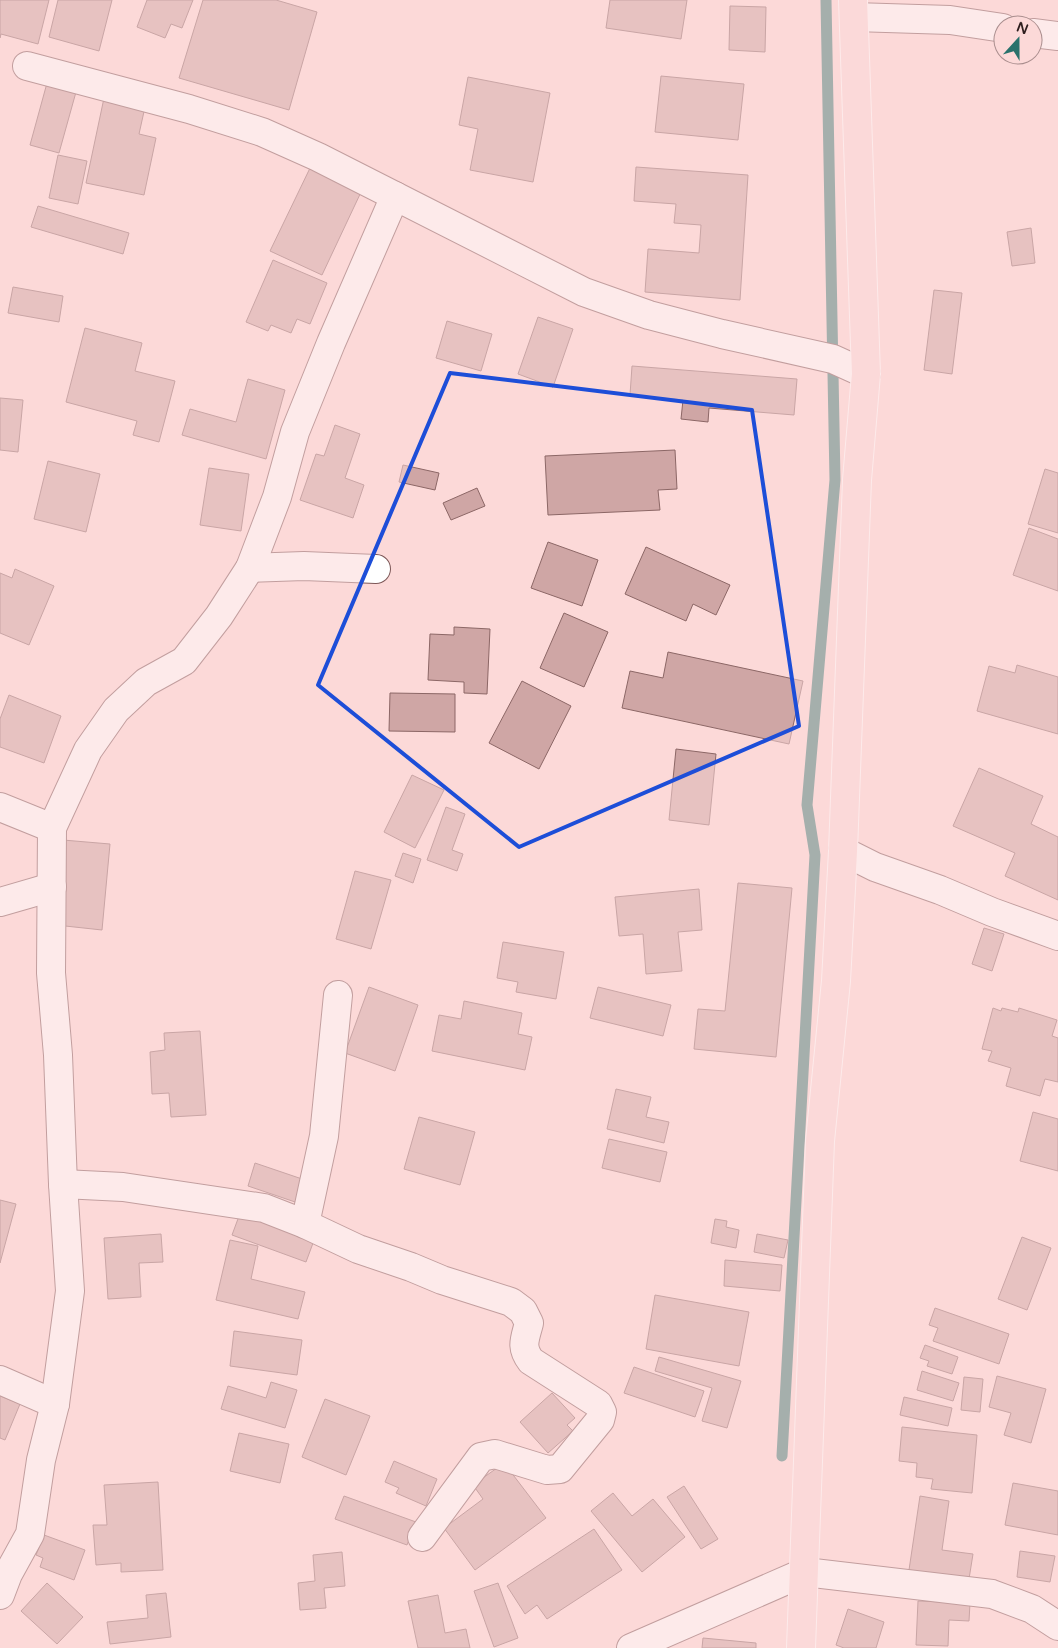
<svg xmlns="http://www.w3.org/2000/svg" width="1058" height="1648" font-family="'Varela Round',sans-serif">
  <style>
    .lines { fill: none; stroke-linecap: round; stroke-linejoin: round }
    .stream { stroke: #3d7c77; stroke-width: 11 }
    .building { fill: #cfa6a5; stroke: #8c6766 }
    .minor-casing { stroke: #7d5858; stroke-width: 30 }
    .major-casing { stroke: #fff; stroke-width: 30 }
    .minor { stroke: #fff; stroke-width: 28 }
    .major { stroke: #fadad9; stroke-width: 28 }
    .marked { fill: none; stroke: #1d4ed8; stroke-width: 4; stroke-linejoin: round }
  </style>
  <rect width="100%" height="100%" fill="#fcd9d8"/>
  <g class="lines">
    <!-- stream -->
    <polyline class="stream" points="782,1456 815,855 807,805 835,480 826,0"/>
  </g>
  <!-- building -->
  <g class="building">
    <polygon points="0,0 49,0 38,44 1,34 0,38"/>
    <polygon points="58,0 112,0 99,51 49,37"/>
    <polygon points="147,0 193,0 182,28 171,24 165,38 137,27"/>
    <polygon points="203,0 276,0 317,12 289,110 179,78"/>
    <polygon points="610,0 687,0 681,39 606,28"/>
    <polygon points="730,6 766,7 765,52 729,50"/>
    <polygon points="661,76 744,84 738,140 655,132"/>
    <polygon points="468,77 550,93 533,182 470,170 478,129 459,125"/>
    <polygon points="47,83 76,92 59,153 30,145"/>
    <polygon points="104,98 145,107 139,134 156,138 144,195 86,183"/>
    <polygon points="58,155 87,161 78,204 49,198"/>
    <polygon points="311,166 362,190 322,275 270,251"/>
    <polygon points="636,167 748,175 740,300 645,292 648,249 699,253 701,225 674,223 676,204 634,201"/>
    <polygon points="38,206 129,233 123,254 31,227"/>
    <polygon points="1031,228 1035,263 1012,266 1007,232"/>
    <polygon points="273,260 327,283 310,324 297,319 291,333 271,325 268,331 246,322"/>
    <polygon points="13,287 63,296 59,322 8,313"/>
    <polygon points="934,290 962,293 952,374 924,370"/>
    <polygon points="538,317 573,329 553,387 518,374"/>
    <polygon points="447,321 492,334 481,371 436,358"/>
    <polygon points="85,328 142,343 135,371 175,381 159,442 133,435 137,421 66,402"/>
    <polygon points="632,366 797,379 794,415 709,408 708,422 681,419 683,400 630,395"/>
    <polygon points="248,379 285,390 266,459 182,435 190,409 236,422"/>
    <polygon points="0,398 23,400 18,452 0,450"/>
    <polygon points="335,425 360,434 345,478 364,485 353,518 300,500 316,454 324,456"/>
    <polygon points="675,450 677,489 658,490 660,510 548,515 545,456"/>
    <polygon points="48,461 100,474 86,532 34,519"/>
    <polygon points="403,465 439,473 435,490 399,482"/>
    <polygon points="209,468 249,474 241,531 200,525"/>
    <polygon points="1045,469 1058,473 1058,533 1028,524"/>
    <polygon points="477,488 485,506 451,520 443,503"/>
    <polygon points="1029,528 1058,539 1058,591 1013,575"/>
    <polygon points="548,542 598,560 582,606 531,588"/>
    <polygon points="646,547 730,585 716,615 693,604 686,621 625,594"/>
    <polygon points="15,569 54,586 29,645 0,633 0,573 12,578"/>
    <polygon points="564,613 608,632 584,687 540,668"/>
    <polygon points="454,627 490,629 487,694 464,693 464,682 428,680 430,634 454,635"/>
    <polygon points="668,652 803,681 789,744 622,708 630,671 663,678"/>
    <polygon points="1017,665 1058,677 1058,734 977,711 989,666 1015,673"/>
    <polygon points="522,681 571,706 539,769 489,743"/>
    <polygon points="390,693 455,694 455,732 389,731"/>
    <polygon points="9,695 61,716 44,763 0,747 0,719"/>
    <polygon points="676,749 716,754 709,825 669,820"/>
    <polygon points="979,768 1043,796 1031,824 1058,837 1058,900 1005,876 1015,853 953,826"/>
    <polygon points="412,775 444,790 415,848 384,832"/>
    <polygon points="446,807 465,814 452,850 463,854 457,871 427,860"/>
    <polygon points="63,840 110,844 102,930 56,925"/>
    <polygon points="403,853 421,859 413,883 395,876"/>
    <polygon points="355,871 391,880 371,949 336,939"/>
    <polygon points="738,883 792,888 776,1057 694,1049 698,1009 725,1011"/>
    <polygon points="699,889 702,930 678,932 682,971 646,974 643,934 619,936 615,897"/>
    <polygon points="984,928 1004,934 992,971 972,964"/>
    <polygon points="503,942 564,952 556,999 516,992 518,982 497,978"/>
    <polygon points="369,987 418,1005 395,1071 345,1053"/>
    <polygon points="598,987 671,1005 663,1036 590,1018"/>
    <polygon points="464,1001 522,1013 518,1034 532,1037 525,1070 432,1051 439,1015 461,1019"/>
    <polygon points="993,1008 1001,1011 1002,1008 1018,1012 1019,1008 1057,1020 1052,1036 1058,1038 1058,1082 1045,1079 1040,1096 1006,1086 1011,1068 988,1061 992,1051 982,1049"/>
    <polygon points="200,1031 206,1115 171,1117 169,1093 152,1094 150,1052 165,1050 164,1033"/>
    <polygon points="616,1089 651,1097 646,1117 669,1122 664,1143 607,1129"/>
    <polygon points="1033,1112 1058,1119 1058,1171 1020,1161"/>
    <polygon points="419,1117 475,1132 460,1185 404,1169"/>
    <polygon points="609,1139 667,1152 660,1182 602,1168"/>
    <polygon points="255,1163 308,1181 301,1204 248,1186"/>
    <polygon points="0,1200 16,1204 0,1263"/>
    <polygon points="242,1208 316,1235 306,1262 232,1235"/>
    <polygon points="715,1219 727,1221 726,1227 739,1230 736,1248 711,1243"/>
    <polygon points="161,1234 163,1262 139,1263 141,1297 108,1299 104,1238"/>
    <polygon points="757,1234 788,1240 784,1258 754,1252"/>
    <polygon points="1022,1237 1051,1248 1027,1310 998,1299"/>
    <polygon points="230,1240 258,1246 251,1279 305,1292 298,1319 216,1300"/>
    <polygon points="725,1260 782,1265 780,1291 724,1286"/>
    <polygon points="655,1295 749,1312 739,1366 646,1349"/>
    <polygon points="935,1308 1009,1334 999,1364 933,1341 938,1328 929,1325"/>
    <polygon points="234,1331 302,1340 297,1375 230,1366"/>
    <polygon points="925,1345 958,1357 952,1374 927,1366 929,1361 920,1358"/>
    <polygon points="659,1357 741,1381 727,1428 702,1421 712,1388 655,1371"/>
    <polygon points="634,1367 704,1391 695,1417 624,1393"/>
    <polygon points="922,1371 959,1383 953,1401 917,1390"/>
    <polygon points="997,1376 1046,1389 1031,1443 1004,1435 1011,1413 989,1407"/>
    <polygon points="964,1377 983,1379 980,1412 961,1410"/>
    <polygon points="271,1382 297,1390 285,1428 221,1409 228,1386 266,1398"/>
    <polygon points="552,1393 575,1418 567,1425 573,1431 548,1453 520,1422"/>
    <polygon points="0,1396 20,1404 5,1440 0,1438"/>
    <polygon points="904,1397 952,1408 948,1426 900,1415"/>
    <polygon points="325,1399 370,1416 346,1475 302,1457"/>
    <polygon points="902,1427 977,1435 972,1493 931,1489 933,1479 916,1477 917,1463 899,1461"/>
    <polygon points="239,1433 289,1444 280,1483 230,1471"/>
    <polygon points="394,1461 437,1479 426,1506 396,1493 399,1488 385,1482"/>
    <polygon points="504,1463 546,1518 475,1570 444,1528 483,1499 473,1485"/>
    <polygon points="158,1482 163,1570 121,1572 121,1563 96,1565 93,1525 107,1525 104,1485"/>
    <polygon points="1013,1483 1058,1491 1058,1535 1005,1525"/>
    <polygon points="684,1486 718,1539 701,1549 667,1497"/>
    <polygon points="613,1493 632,1516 653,1499 685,1537 642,1572 591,1511"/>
    <polygon points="344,1496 416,1522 407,1545 335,1519"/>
    <polygon points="920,1496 949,1501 942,1550 973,1554 969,1579 909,1570"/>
    <polygon points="594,1529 622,1570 547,1619 537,1605 525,1614 507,1586"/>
    <polygon points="44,1535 85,1550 74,1580 40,1567 43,1558 36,1555"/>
    <polygon points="1020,1551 1055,1556 1050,1582 1017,1577"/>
    <polygon points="342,1552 345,1586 324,1588 326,1608 300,1610 298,1583 315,1581 313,1555"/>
    <polygon points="47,1583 83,1617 57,1644 21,1611"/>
    <polygon points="498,1583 518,1638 494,1647 474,1591"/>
    <polygon points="166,1593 171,1637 110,1644 107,1622 148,1618 146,1595"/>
    <polygon points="438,1595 445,1633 466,1629 470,1648 418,1648 408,1601"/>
    <polygon points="918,1601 970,1603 969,1621 949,1620 948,1646 916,1645"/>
    <polygon points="848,1609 884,1622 876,1648 844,1648 836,1645"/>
    <polygon points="703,1638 756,1643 756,1648 702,1648"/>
  </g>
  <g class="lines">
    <defs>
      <g id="minor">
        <polyline points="854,17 950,20 1003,28"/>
        <polyline points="1033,33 1058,36"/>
        <polyline points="27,66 189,109 262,132 318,157 584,292 649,315 722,334 833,359 866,374"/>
        <polyline points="250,568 304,566 376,569"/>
        <polyline points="0,807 52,828"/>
        <polyline points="843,851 875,867 940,890 992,912 1058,936"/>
        <polyline points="0,902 52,887"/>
        <path d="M63 1184 123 1187 264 1208 305 1224 358 1249 411 1267 442 1280 511 1302 523 1311 529 1323C525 1339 520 1347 531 1361L598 1404 602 1412 600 1420 560 1469 547 1470 495 1454 481 1457 422 1537"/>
        <polyline points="305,1224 324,1136 338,995"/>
        <polyline points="0,1380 55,1404"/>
        <polyline points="0,1595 8,1574 30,1534 41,1460 55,1404 70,1291 63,1184 58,1055 51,973 52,828 88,750 116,710 146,682 184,661 219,616 250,568 277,497 295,432 331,343 395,196"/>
        <polyline points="631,1648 805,1572 992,1594 1032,1609 1058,1626"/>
      </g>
      <polyline id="major" points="801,1648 820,1141 836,981 843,851 857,480 866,374 853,0"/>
    </defs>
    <!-- minor casing -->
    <use href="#minor" class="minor-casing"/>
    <!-- major casing -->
    <use href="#major" class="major-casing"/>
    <!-- minor -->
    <use href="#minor" class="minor"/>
    <!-- major -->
    <use href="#major" class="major"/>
  </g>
  <!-- marked area -->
  <path d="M0 0H1058V1648H0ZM450 373 752 410 799 726 519 847 318 685Z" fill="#fcd9d8" fill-opacity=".55" fill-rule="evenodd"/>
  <path class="marked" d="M450 373 752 410 799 726 519 847 318 685Z"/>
  <!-- north arrow -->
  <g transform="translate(1018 40) rotate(21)"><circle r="24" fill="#fcd9d8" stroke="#aa8e8e"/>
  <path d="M0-4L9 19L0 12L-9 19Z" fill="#29726c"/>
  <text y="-8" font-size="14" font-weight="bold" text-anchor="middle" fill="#2e1e1e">N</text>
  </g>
</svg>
